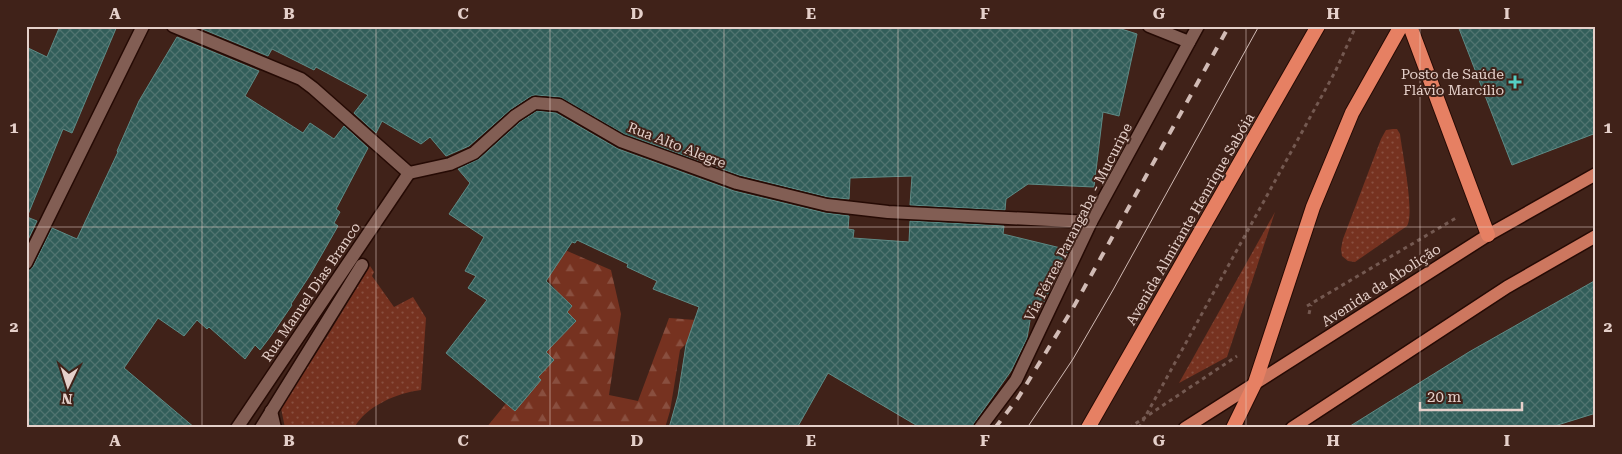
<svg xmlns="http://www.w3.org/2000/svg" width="1622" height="454" font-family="'Roboto Serif',serif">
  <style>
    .grass { fill: url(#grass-dots) }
    .forest { fill: url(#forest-firs) }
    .building { fill: url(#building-cross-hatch); stroke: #5e8b86 }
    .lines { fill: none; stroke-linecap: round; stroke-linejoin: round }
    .pedestrian-casing { stroke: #250a04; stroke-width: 15 }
    .minor-casing { stroke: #250a04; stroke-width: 15 }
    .primary-casing { stroke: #250a04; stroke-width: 15 }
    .trunk-casing { stroke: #250a04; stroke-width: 16 }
    .path { stroke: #745951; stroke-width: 3; stroke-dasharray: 4 4; stroke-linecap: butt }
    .pedestrian { stroke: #825e54; stroke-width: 12 }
    .minor { stroke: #825e54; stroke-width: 12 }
    .primary { stroke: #cd775f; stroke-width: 12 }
    .trunk { stroke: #e68063; stroke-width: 14 }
    .tram { stroke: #d1bbb5; stroke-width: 1 }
    .rail { stroke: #d1bbb5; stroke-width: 4; stroke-dasharray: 9 9; stroke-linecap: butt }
    .grid { fill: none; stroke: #e5d0ca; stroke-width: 1; stroke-opacity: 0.55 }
    .poi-dot { fill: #55cec4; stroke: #402219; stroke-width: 2 }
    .labels { text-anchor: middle; stroke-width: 4; stroke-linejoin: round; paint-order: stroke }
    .poi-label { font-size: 14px; fill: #e5d0ca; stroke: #402219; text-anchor: end }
    .street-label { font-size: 14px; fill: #e5d0ca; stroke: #402219 }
    .neatline { fill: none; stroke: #e5d0ca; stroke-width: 2 }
    .grid-label { font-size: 16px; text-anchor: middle; font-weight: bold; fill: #e5d0ca }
  </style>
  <defs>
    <pattern id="grass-dots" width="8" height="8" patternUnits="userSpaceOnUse" patternTransform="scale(1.25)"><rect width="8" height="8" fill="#763220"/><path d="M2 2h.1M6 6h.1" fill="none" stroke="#894f3f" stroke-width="1.8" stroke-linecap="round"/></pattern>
    <pattern id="forest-firs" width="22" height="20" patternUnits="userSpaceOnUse" patternTransform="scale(1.25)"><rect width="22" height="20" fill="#763220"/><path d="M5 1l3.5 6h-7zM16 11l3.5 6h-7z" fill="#894f3f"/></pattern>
    <pattern id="building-cross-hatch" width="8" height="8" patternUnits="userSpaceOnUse" patternTransform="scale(1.25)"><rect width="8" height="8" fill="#325e5a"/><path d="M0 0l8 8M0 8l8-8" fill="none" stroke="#507470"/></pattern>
  </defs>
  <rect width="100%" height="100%" fill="#402219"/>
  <!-- grass -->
  <g class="grass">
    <path d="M1393 129H1397L1400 134C1402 152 1415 213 1407 226L1355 262 1348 261 1342 256 1341 249 1343 239 1381 139 1386 130Z"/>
    <polygon points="1275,212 1227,357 1179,383"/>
    <path d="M370 266 374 272 372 276 394 307 413 297 426 318 421 390C397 393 366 406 354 428H285L281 408 328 335Z"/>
  </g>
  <!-- forest -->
  <polygon class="forest" points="565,250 611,270 621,314 609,395 638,401 669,318 709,321 680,350 670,411 665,428 486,428 530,374 565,302 546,277"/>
  <!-- building -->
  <g class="building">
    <polygon points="60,26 117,26 72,133 63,129 27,217 37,221 26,244 26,47 47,57"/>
    <polygon points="195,26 1112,26 1137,34 1119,116 1103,112 1094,187 1028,184 1006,199 1005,210 910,205 912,176 850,178 849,199 828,197 739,175 624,134 560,97 536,95 531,96 510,110 469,146 446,156 430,137 421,144 382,121 376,133 354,113 368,95 316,67 314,70 272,49 268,56"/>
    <polygon points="1458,26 1596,26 1596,133 1512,165"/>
    <polygon points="177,37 259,71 245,96 303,133 310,123 334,139 344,126 368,148 336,209 340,212 334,223 338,226 310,275 291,304 292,305 270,337 260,350 255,345 245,359 209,327 207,329 197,320 184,336 158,318 124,368 195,428 26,428 26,271 33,267 52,228 77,239 118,152 117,151 139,101"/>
    <polygon points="537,111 556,113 618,149 734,191 825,213 849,216 848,229 854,230 853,238 909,242 910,221 1004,226 1003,234 1069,250 1042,306 1033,303 1027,338 1011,371 974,423 972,428 921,428 828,373 797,428 669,428 678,396 686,345 699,307 653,289 657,281 627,267 628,264 577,240 575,243 572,242 546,281 572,306 567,312 576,321 546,352 554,360 538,377 541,380 515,411 446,353 487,300 468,288 476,276 465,271 484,237 449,214 470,183 458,169 479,159 520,122"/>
    <polygon points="1596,280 1596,413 1548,428 1347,428 1469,352"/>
  </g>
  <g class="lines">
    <defs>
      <g id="pedestrian">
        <polyline points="271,411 275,428"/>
        <polyline points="261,428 362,265"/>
      </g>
      <g id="minor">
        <polyline points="173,26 301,79 313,88 409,173 450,164 474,153 515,116 535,103 559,105 621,141 737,183 827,205 888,212 1091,222"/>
        <polyline points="1149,26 1189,42"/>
        <polyline points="26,263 143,26"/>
        <polyline points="237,428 409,173"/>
        <polyline points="980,428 1016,380 1091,222 1198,26"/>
      </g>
      <g id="primary">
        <polyline points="1185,428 1488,235 1596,174"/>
        <polyline points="1292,428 1507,287 1596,236"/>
      </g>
      <g id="trunk">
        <polyline points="1410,26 1488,235"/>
        <polyline points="1088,428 1318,26"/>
        <polyline points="1233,428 1255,383 1313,207 1352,113 1401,26"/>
      </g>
    </defs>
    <!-- pedestrian casing -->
    <use href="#pedestrian" class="pedestrian-casing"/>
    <!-- minor casing -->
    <use href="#minor" class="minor-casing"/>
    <!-- primary casing -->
    <use href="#primary" class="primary-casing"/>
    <!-- trunk casing -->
    <use href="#trunk" class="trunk-casing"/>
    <!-- path -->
    <g class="path">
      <polyline points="1307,306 1456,218"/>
      <polyline points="1309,314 1311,305"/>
      <polyline points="1129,428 1237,356"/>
      <polyline points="1139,428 1335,72 1356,26"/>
    </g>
    <!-- pedestrian -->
    <use href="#pedestrian" class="pedestrian"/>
    <!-- minor -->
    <use href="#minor" class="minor"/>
    <!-- primary -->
    <use href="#primary" class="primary"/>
    <!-- trunk -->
    <use href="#trunk" class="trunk"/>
    <!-- tram -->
    <polyline class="tram" points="1027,428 1073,359 1113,290 1259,26"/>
    <!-- rail -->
    <polyline class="rail" points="995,428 1018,398 1073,308 1229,26"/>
  </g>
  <!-- grid -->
  <path class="grid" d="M202 26V428M376 26V428M550 26V428M724 26V428M898 26V428M1072 26V428M1246 26V428M1420 26V428M26 227H1596"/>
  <!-- markers -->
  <path class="poi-dot" d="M1512.5 74.5h5v5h5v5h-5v5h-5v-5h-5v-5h5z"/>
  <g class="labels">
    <!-- poi labels -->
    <g class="poi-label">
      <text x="1504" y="79">Posto de Saúde<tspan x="1504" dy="16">Flávio Marcílio</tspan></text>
    </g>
    <!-- street labels -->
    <g class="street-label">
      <text transform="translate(677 145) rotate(21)" y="5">Rua Alto Alegre</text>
      <text transform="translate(1190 219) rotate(-60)" y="5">Avenida Almirante Henrique Sabóia</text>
      <text transform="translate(1078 222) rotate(-63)" y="5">Via Férrea Parangaba - Mucuripe</text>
      <text transform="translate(1381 285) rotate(-33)" y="5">Avenida da Abolição</text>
      <text transform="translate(311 292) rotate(-56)" y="5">Rua Manuel Dias Branco</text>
    </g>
  </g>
  <!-- border -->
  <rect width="1622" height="454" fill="none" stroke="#402219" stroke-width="55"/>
  <!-- north arrow -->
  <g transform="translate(68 386) rotate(184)" stroke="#402219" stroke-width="4" paint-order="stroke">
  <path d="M0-4L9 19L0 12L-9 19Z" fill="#e5d0ca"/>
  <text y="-8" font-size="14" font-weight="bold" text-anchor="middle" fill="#e5d0ca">N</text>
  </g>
  <!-- scale -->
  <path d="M1420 402v8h102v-8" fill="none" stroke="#e5d0ca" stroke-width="2.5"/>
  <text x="1427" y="402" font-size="15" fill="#e5d0ca" stroke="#402219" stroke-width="4" paint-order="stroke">20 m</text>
  <rect x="28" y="28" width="1566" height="398" class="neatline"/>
  <g class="grid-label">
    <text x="115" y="19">A</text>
    <text x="289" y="19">B</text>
    <text x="463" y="19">C</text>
    <text x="637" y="19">D</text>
    <text x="811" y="19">E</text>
    <text x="985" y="19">F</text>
    <text x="1159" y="19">G</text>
    <text x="1333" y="19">H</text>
    <text x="1507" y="19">I</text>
    <text x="14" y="133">1</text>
    <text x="1608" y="133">1</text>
    <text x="14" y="332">2</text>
    <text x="1608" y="332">2</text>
    <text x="115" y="446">A</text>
    <text x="289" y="446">B</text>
    <text x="463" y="446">C</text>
    <text x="637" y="446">D</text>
    <text x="811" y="446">E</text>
    <text x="985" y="446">F</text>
    <text x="1159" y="446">G</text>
    <text x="1333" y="446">H</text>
    <text x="1507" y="446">I</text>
  </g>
</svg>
